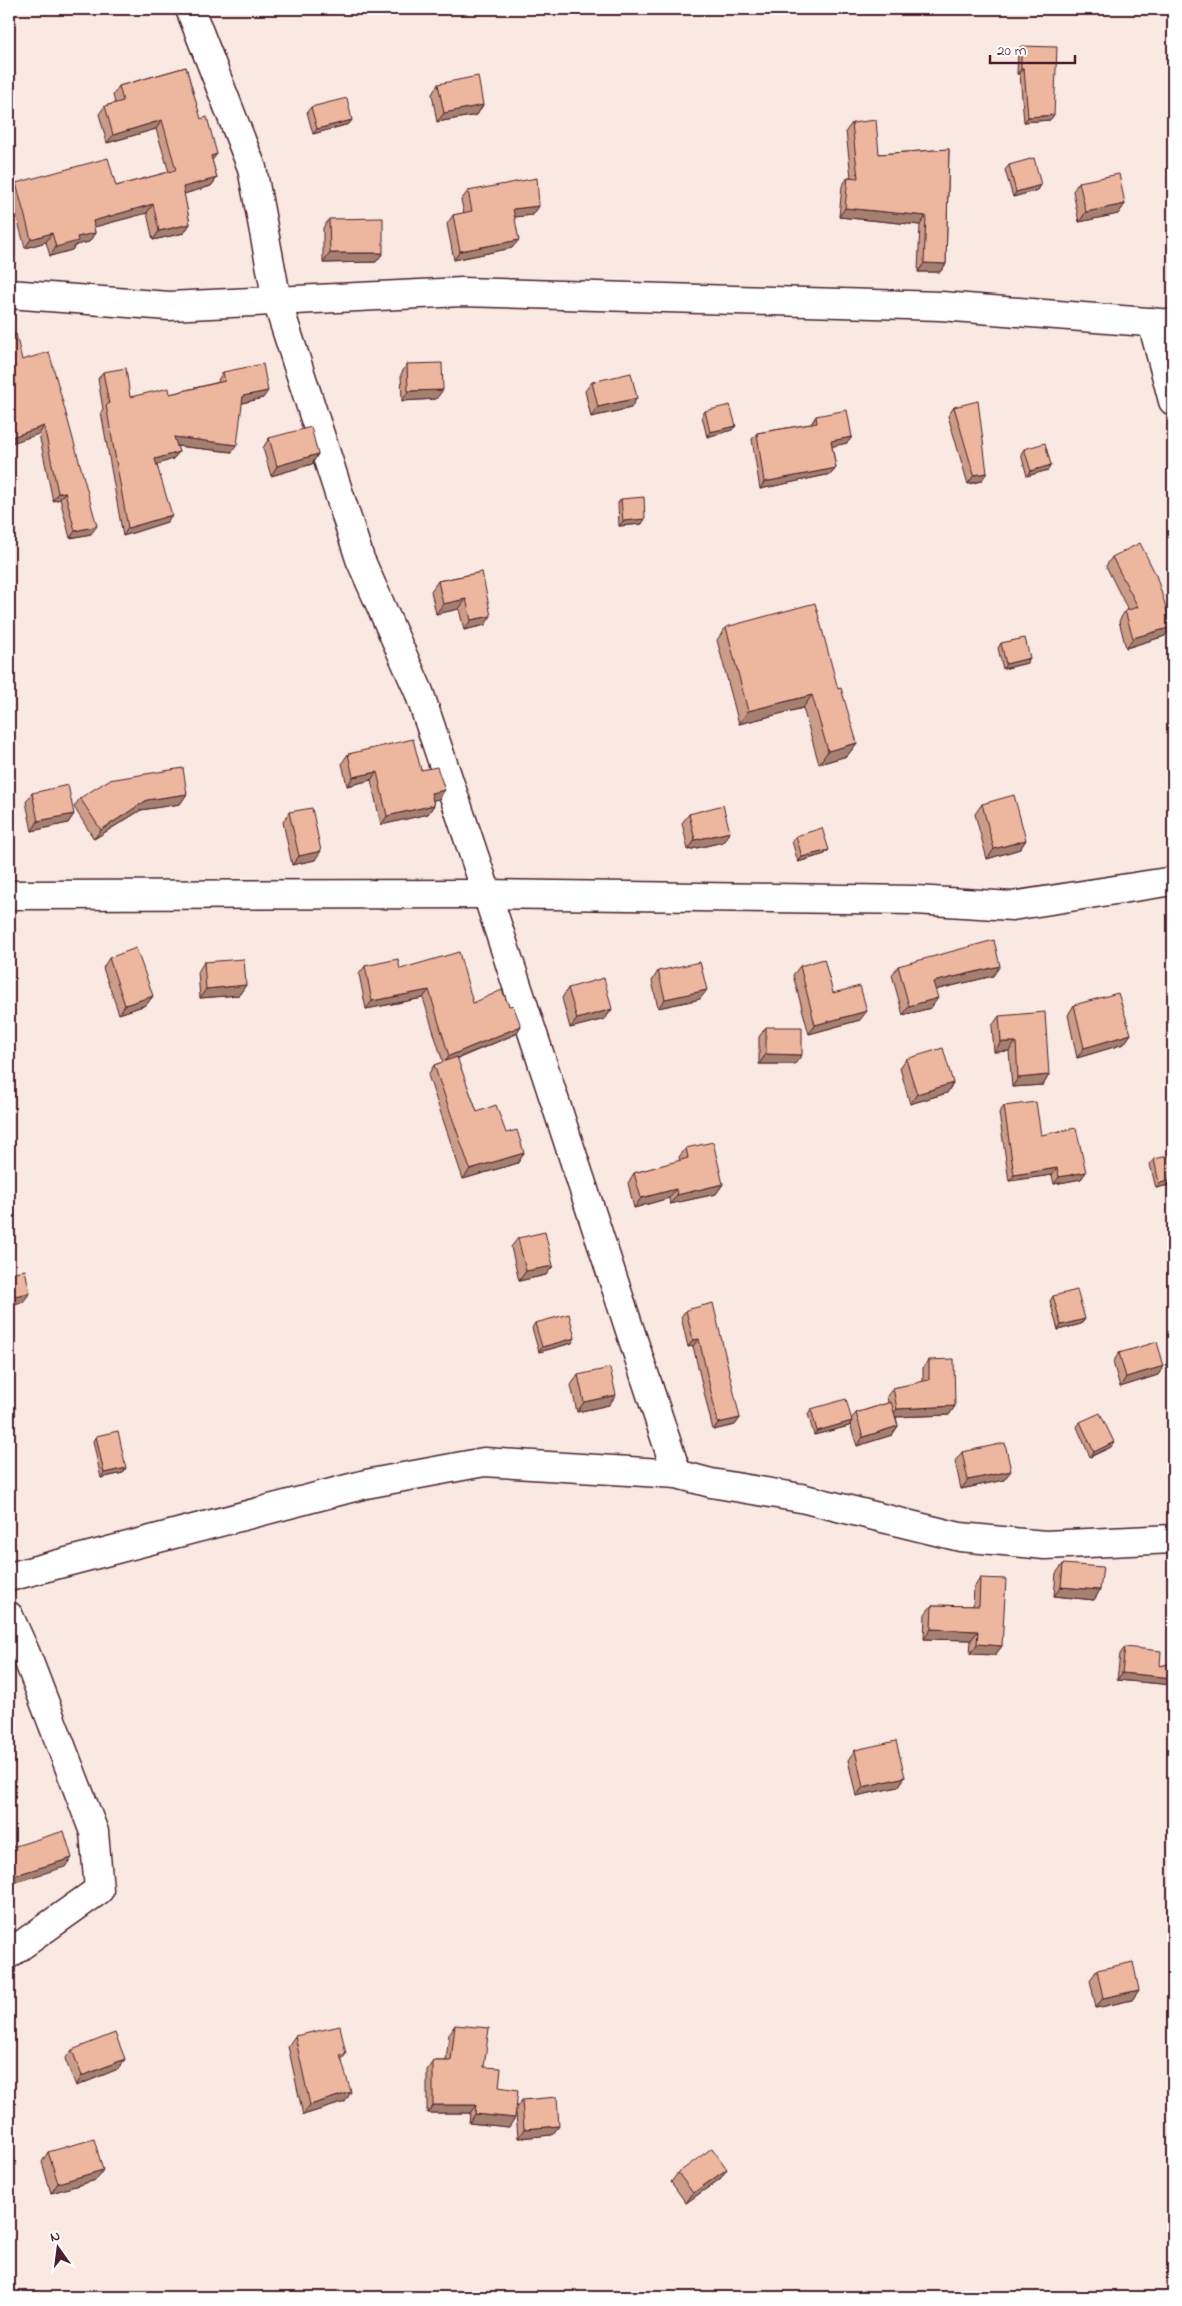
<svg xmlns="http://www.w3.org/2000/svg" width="1182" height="2306" font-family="'Indie Flower',sans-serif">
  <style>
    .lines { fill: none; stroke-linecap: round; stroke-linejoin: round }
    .minor-casing { stroke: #4a1f2b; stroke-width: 31 }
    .minor { stroke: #fff; stroke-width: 28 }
    .wall { fill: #cb9d88; stroke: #4a1f2b }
    .shaded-wall { fill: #a5806f; stroke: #4a1f2b }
    .building { fill: #ecb79e; stroke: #4a1f2b }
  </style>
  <rect width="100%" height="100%" fill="#f9e9e2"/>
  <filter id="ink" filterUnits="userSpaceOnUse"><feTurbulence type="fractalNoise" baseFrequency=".02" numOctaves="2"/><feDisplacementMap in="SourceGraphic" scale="10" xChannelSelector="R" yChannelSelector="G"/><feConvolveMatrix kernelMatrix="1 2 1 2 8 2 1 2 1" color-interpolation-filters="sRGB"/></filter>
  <g filter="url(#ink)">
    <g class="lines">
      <defs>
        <g id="minor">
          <polyline points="190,9 252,168 277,301 360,559 419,692 487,894 677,1474"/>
          <polyline points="9,294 169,306 462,292 941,306 1173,324"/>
          <polyline points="1152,322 1173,401"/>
          <polyline points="9,895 487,894 915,900 1012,906 1173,881"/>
          <polyline points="9,1577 366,1484 484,1462 677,1474 711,1483 801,1498 960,1537 1045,1545 1173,1539"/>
          <polyline points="9,1616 26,1654 94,1832 99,1890 9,1954"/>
        </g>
      </defs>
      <!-- minor casing -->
      <use href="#minor" class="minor-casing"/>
      <!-- minor -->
      <use href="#minor" class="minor"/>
    </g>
    <!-- wall -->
    <g class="wall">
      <polygon points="1021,46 1050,120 1024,122 1020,74 1017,74 1018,51"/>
      <polygon points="186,67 217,178 211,186 184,194 190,224 184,233 153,240 147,213 94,227 95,233 89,242 76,245 72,250 50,256 46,242 25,248 10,191 16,183 116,186 169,172 156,129 107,143 99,114 105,106 115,103 113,95 119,86"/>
      <polygon points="438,84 483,105 477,115 437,122 432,94"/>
      <polygon points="311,107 352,120 349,124 313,134 307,112"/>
      <polygon points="852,123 879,154 949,149 946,264 940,272 918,272 920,225 839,217 842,186 848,177 851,177 846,131"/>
      <polygon points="1009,165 1041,185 1038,190 1013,197 1005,170"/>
      <polygon points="1079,182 1125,204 1118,214 1079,222 1073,191"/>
      <polygon points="468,191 539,206 533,215 514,217 512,248 454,260 447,224 453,215 464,213 461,200"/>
      <polygon points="329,219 383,253 376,262 323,263 323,228"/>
      <polygon points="22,360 91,534 70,538 60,499 53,501 39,434"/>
      <polygon points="407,364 436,399 402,401 401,374"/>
      <polygon points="103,372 130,397 170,394 219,382 218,380 223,372 263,398 242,403 232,452 176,446 179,452 173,459 157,464 167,522 123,536 101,412 103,409 98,379"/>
      <polygon points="592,382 631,408 591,417 585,391"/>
      <polygon points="954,407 981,481 968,484 948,416"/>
      <polygon points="705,411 736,426 732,430 707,437 702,416"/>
      <polygon points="816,416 852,437 847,443 832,446 836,468 831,474 760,489 752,439 757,433 811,424"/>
      <polygon points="269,438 318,454 312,464 271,476 263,448"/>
      <polygon points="1024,449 1048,470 1027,476 1021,454"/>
      <polygon points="621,499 642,524 619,526 618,503"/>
      <polygon points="1112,557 1165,636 1126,648 1119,621 1125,611 1128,610 1106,566"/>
      <polygon points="482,572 485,625 464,630 459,609 436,614 431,591 438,581"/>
      <polygon points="726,627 838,689 857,743 847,756 819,764 803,708 739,724 717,640"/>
      <polygon points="1001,643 1027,663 1003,669 998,648"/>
      <polygon points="348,754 421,770 439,799 433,800 434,805 428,814 381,825 371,780 347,786 342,763"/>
      <polygon points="32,793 74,814 68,823 32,831 26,802"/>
      <polygon points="187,794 180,804 141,810 94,839 74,807 80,798"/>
      <polygon points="982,804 1026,840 1020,849 987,859 975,814"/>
      <polygon points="289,812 315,860 292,865 283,822"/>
      <polygon points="689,814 730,832 723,842 688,850 682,823"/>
      <polygon points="796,836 825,854 798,862 792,841"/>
      <polygon points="109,958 153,996 146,1005 119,1014 103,968"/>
      <polygon points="204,962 246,985 239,995 200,998 198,972"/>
      <polygon points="365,966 400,969 473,1003 509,1006 521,1026 516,1034 457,1059 477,1112 518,1163 463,1179 428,1075 434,1065 443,1062 423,998 366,1009 359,974"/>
      <polygon points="800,966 833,993 860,1020 809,1034 793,975"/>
      <polygon points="898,966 993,976 935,990 931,1008 903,1015 892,975"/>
      <polygon points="658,971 700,999 658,1008 652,981"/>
      <polygon points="568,988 612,1009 605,1019 570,1028 562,998"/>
      <polygon points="1074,1005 1131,1034 1124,1044 1077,1058 1068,1015"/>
      <polygon points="999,1016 1049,1075 1043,1085 1012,1087 1009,1051 994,1052 992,1026"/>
      <polygon points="766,1027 795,1064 759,1064 759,1037"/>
      <polygon points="906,1059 953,1083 947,1093 910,1104 900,1068"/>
      <polygon points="1004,1106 1086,1172 1081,1179 1054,1184 1052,1175 1009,1181 999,1113"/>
      <polygon points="686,1148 723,1184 716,1194 670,1204 669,1198 634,1208 628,1183 634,1173 680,1161 679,1157"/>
      <polygon points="1154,1159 1173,1184 1156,1188 1150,1164"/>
      <polygon points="518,1238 553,1266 546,1275 519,1281 511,1247"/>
      <polygon points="1053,1296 1085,1319 1081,1324 1058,1330 1050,1301"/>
      <polygon points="686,1310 740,1418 735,1425 713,1430 693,1346 688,1347 681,1317"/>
      <polygon points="535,1323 572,1343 539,1352 532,1328"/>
      <polygon points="1119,1353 1164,1366 1158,1375 1120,1387 1113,1362"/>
      <polygon points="929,1360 955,1406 949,1415 896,1417 898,1426 892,1435 857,1446 850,1424 849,1426 814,1435 808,1414 811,1409 851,1419 856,1413 888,1403 887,1396 893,1388 923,1382 923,1368"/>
      <polygon points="578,1375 616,1395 609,1405 577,1412 571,1385"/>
      <polygon points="1080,1422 1111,1447 1090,1457 1077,1427"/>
      <polygon points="96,1436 123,1473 101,1478 93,1441"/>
      <polygon points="962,1452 1004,1480 961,1489 955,1461"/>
      <polygon points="1063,1564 1100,1590 1094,1600 1054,1596 1056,1573"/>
      <polygon points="980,1578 1002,1646 995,1655 970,1654 971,1640 924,1639 925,1614 932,1605 973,1606 974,1588"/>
      <polygon points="1125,1647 1160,1666 1173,1663 1173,1685 1117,1680 1120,1654"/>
      <polygon points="855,1750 905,1777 898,1787 856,1796 848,1760"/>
      <polygon points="1097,1970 1139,1990 1132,2000 1096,2008 1090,1980"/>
      <polygon points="455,2025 499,2087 516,2108 522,2100 559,2126 552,2135 518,2138 516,2113 509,2127 469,2123 470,2113 427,2113 427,2070 433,2061 446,2061 449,2034"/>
      <polygon points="295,2036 342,2060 345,2102 303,2115 288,2046"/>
      <polygon points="72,2050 125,2059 118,2069 76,2086 65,2059"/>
      <polygon points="48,2152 96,2180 51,2193 42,2162"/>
      <polygon points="727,2169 720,2179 686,2203 671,2182 678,2173"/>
    </g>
    <!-- shaded-wall -->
    <g class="shaded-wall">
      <polygon points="1021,69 1024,69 1020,74 1017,74"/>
      <polygon points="483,105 477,115 437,122 444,113"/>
      <polygon points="1054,115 1050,120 1024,122 1028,117"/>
      <polygon points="162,120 156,129 107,143 113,135"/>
      <polygon points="352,120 349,124 313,134 317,129"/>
      <polygon points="217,154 211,162 211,156"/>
      <polygon points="217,178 211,186 177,196 183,187"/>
      <polygon points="1041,185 1038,190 1013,197 1016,192"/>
      <polygon points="153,204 147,213 87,229 93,221"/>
      <polygon points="1125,204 1118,214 1079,222 1086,212"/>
      <polygon points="539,206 533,215 507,218 513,209"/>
      <polygon points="845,208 926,216 920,225 839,217"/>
      <polygon points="190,224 184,233 153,240 159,231"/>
      <polygon points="52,233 46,242 25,248 31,239"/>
      <polygon points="95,233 89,242 76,245 72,250 50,256 56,247 77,237"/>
      <polygon points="519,240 512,248 454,260 460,251"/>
      <polygon points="330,253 383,253 376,262 323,263"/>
      <polygon points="924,263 946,264 940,272 918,272"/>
      <polygon points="443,390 436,399 402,401 408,391"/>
      <polygon points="268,391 263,398 238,404 243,396"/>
      <polygon points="637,398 631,408 591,417 598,407"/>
      <polygon points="44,426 39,434 9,444 9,438"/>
      <polygon points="736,426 732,430 707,437 710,432"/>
      <polygon points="174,437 237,445 232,452 169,445"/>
      <polygon points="852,437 847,443 826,448 831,441"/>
      <polygon points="179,452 173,459 150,467 155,459"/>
      <polygon points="318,454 312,464 271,476 277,466"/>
      <polygon points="1051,465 1048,470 1027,476 1031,471"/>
      <polygon points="836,468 831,474 760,489 764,482"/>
      <polygon points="987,473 981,481 968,484 974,475"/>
      <polygon points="65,492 60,499 53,501 58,493"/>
      <polygon points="172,515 167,522 123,536 128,528"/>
      <polygon points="645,519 642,524 619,526 623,521"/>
      <polygon points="97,526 91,534 70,538 75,531"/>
      <polygon points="466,599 459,609 436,614 443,604"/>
      <polygon points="491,616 485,625 464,630 471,620"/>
      <polygon points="1172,627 1165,636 1126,648 1133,638"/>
      <polygon points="1030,658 1027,663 1003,669 1006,664"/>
      <polygon points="812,695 803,708 739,724 748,711"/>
      <polygon points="857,743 847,756 819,764 828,751"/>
      <polygon points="377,772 371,780 347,786 353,777"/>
      <polygon points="445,790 439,799 425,802 431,793"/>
      <polygon points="187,794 180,804 141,810 94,839 101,830 147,800"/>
      <polygon points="434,805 428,814 381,825 387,816"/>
      <polygon points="74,814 68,823 32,831 38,821"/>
      <polygon points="730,832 723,842 688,850 695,840"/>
      <polygon points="1026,840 1020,849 987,859 994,849"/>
      <polygon points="829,850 825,854 798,862 802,857"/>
      <polygon points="321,851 315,860 292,865 299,856"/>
      <polygon points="1000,966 993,976 926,992 933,982"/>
      <polygon points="246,985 239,995 200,998 206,989"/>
      <polygon points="429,990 423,998 366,1009 372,1001"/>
      <polygon points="707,990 700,999 658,1008 665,999"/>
      <polygon points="153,996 146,1005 119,1014 125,1005"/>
      <polygon points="938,998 931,1008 903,1015 909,1006"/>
      <polygon points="612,1009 605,1019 570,1028 577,1019"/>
      <polygon points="867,1011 860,1020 809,1034 815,1025"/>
      <polygon points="521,1026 516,1034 443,1064 449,1056"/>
      <polygon points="1131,1034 1124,1044 1077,1058 1084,1048"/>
      <polygon points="1001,1042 1016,1042 1009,1051 994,1052"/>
      <polygon points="766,1054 802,1055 795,1064 759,1064"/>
      <polygon points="1049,1075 1043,1085 1012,1087 1018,1078"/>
      <polygon points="953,1083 947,1093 910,1104 917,1094"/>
      <polygon points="524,1153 518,1163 463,1179 470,1169"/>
      <polygon points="1057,1168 1052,1175 1009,1181 1014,1175"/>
      <polygon points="1086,1172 1081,1179 1054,1184 1059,1177"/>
      <polygon points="1173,1180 1173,1184 1156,1188 1159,1183"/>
      <polygon points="723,1184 716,1194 670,1204 677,1195"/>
      <polygon points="676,1189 669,1198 634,1208 641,1198"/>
      <polygon points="553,1266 546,1275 519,1281 526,1271"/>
      <polygon points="30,1293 23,1302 9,1305 9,1297"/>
      <polygon points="1085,1319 1081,1324 1058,1330 1061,1325"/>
      <polygon points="575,1338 572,1343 539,1352 542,1347"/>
      <polygon points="699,1339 693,1346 688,1347 693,1340"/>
      <polygon points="1164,1366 1158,1375 1120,1387 1126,1377"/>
      <polygon points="616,1395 609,1405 577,1412 584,1402"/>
      <polygon points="955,1406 949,1415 891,1417 897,1409"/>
      <polygon points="740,1418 735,1425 713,1430 718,1423"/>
      <polygon points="852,1421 849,1426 814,1435 817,1431"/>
      <polygon points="898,1426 892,1435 857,1446 863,1437"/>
      <polygon points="1114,1442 1111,1447 1090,1457 1094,1452"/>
      <polygon points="126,1468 123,1473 101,1478 104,1473"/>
      <polygon points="1011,1471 1004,1480 961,1489 968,1480"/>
      <polygon points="1061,1587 1100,1590 1094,1600 1054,1596"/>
      <polygon points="931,1629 978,1631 971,1640 924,1639"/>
      <polygon points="977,1644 1002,1646 995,1655 970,1654"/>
      <polygon points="1122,1673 1173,1678 1173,1685 1117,1680"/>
      <polygon points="905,1777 898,1787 856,1796 863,1787"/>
      <polygon points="72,1858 65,1867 9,1884 9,1877"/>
      <polygon points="1139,1990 1132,2000 1096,2008 1103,1998"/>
      <polygon points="346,2054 339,2063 340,2055"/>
      <polygon points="125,2059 118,2069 76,2086 82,2076"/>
      <polygon points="351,2092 345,2102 303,2115 310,2105"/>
      <polygon points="433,2105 476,2105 470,2113 427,2113"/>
      <polygon points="475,2114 515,2118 509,2127 469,2123"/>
      <polygon points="559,2126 552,2135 518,2138 524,2129"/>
      <polygon points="727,2169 720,2179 686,2203 693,2193"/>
      <polygon points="103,2170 96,2180 51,2193 58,2183"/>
    </g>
    <!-- building -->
    <g class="building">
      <polygon points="1021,46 1057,47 1054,115 1028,117 1024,69 1021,69"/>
      <polygon points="186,67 201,119 207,117 217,154 211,156 217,178 183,187 190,224 159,231 153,204 93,221 95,233 77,237 78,241 56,247 52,233 31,239 16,183 108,158 116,186 176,170 162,120 113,135 105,106 123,101 119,86"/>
      <polygon points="478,76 483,105 444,113 438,84"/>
      <polygon points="347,98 352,120 317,129 311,107"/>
      <polygon points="876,120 879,154 949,149 946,264 924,263 926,216 845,208 848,177 858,178 852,123"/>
      <polygon points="1034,158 1041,185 1016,192 1009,165"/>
      <polygon points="1119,174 1125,204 1086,212 1079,182"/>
      <polygon points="537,178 539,206 513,209 519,240 460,251 453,215 472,211 468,191"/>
      <polygon points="383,218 383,253 330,253 329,219"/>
      <polygon points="16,334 22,360 49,352 97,526 75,531 65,492 58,493 44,426 9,438 9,336"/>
      <polygon points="442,363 443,390 408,391 407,364"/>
      <polygon points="263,364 268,391 243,396 237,445 174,437 179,452 155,459 172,515 128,528 106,405 109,404 103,372 126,368 130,397 169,388 170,394 225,381 223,372"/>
      <polygon points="631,373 637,398 598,407 592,382"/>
      <polygon points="978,401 987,473 974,475 954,407"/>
      <polygon points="730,405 736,426 710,432 705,411"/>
      <polygon points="847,410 852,437 831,441 836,468 764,482 757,433 817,423 816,416"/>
      <polygon points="311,427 318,454 277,466 269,438"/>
      <polygon points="1045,443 1051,465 1031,471 1024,449"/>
      <polygon points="644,497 645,519 623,521 621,499"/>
      <polygon points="1140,543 1156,575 1172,627 1133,638 1125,611 1138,607 1112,557"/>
      <polygon points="482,572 491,616 471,620 466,599 443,604 438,581"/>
      <polygon points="815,603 838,689 841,688 857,743 828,751 812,695 748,711 726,627"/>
      <polygon points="1025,638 1030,658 1006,664 1001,643"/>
      <polygon points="413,739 421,770 437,767 445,790 431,793 434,805 387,816 377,772 353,777 348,754"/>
      <polygon points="183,768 187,794 147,800 101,830 80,798 109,780"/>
      <polygon points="68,785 74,814 38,821 32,793"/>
      <polygon points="1014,795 1026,840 994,849 982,804"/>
      <polygon points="723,805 730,832 695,840 689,814"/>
      <polygon points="312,808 321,851 299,856 289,812"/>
      <polygon points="822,828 829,850 802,857 796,836"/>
      <polygon points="994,940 1000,966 933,982 938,998 909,1006 898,966"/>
      <polygon points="136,948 153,996 125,1005 109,958"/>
      <polygon points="459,952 473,1003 502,990 509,1006 513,1005 521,1026 449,1056 429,990 372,1001 365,966 398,959 400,969"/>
      <polygon points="244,959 246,985 206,989 204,962"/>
      <polygon points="824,959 833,993 860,986 867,1011 815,1025 800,966"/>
      <polygon points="700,962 707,990 665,999 658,971"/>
      <polygon points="604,978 612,1009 577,1019 568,988"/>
      <polygon points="1118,993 1131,1034 1084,1048 1074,1005"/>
      <polygon points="1045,1012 1049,1075 1018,1078 1016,1042 1001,1042 999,1016"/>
      <polygon points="766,1027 802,1027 802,1055 766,1054"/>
      <polygon points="943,1048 953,1083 917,1094 906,1059"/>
      <polygon points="457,1057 477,1112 496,1105 506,1133 517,1130 524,1153 470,1169 434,1065"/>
      <polygon points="1036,1102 1041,1135 1076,1128 1086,1172 1059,1177 1057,1168 1014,1175 1004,1106"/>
      <polygon points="713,1142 723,1184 677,1195 676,1189 641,1198 634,1173 688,1158 686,1148"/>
      <polygon points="1173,1155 1173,1180 1159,1183 1154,1159"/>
      <polygon points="545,1232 553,1266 526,1271 518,1238"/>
      <polygon points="25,1270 30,1293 9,1297 9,1273"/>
      <polygon points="1077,1290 1085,1319 1061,1325 1053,1296"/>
      <polygon points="713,1303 740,1418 718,1423 699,1339 693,1340 686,1310"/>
      <polygon points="569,1314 575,1338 542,1347 535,1323"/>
      <polygon points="1157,1342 1164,1366 1126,1377 1119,1353"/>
      <polygon points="954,1359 955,1406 897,1409 893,1388 929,1380 929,1360"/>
      <polygon points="610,1368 616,1395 584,1402 578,1375"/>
      <polygon points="846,1399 852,1421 817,1431 811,1409"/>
      <polygon points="891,1402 898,1426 863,1437 856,1413"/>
      <polygon points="1100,1413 1114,1442 1094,1452 1080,1422"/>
      <polygon points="118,1431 126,1468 104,1473 96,1436"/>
      <polygon points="1005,1443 1011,1471 968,1480 962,1452"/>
      <polygon points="1063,1564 1103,1567 1100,1590 1061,1587"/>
      <polygon points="980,1578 1006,1579 1002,1646 977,1644 978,1631 931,1629 932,1605 979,1606"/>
      <polygon points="1125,1647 1161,1651 1160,1666 1173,1663 1173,1678 1122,1673"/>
      <polygon points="896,1741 905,1777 863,1787 855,1750"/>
      <polygon points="64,1831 72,1858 9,1877 9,1848"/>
      <polygon points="1133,1962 1139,1990 1103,1998 1097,1970"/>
      <polygon points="455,2025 489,2028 484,2067 501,2068 499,2087 518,2090 515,2118 475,2114 476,2105 433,2105 433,2061 451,2061"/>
      <polygon points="340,2026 346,2054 340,2055 351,2092 310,2105 295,2036"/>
      <polygon points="115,2033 125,2059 82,2076 72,2050"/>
      <polygon points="557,2097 559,2126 524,2129 522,2100"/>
      <polygon points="94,2139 103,2170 58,2183 48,2152"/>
      <polygon points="712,2148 727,2169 693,2193 678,2173"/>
    </g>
  </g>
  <!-- margin -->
  <rect width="1182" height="2306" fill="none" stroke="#fff" stroke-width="30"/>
  <rect x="15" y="15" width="1152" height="2276" fill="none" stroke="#4a1f2b" stroke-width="2" filter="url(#ink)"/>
  <!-- north arrow -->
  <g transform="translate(58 2248) rotate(346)" stroke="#ffffff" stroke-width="4" paint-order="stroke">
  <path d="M0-4L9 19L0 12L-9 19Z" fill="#4a1f2b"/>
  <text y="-8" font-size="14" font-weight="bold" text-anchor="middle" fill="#4a1f2b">N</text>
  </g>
  <!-- scale -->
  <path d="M990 55v8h85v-8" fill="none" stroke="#4a1f2b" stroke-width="2.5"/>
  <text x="997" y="55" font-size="15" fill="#4a1f2b" stroke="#ffffff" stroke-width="4" paint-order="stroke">20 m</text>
</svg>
